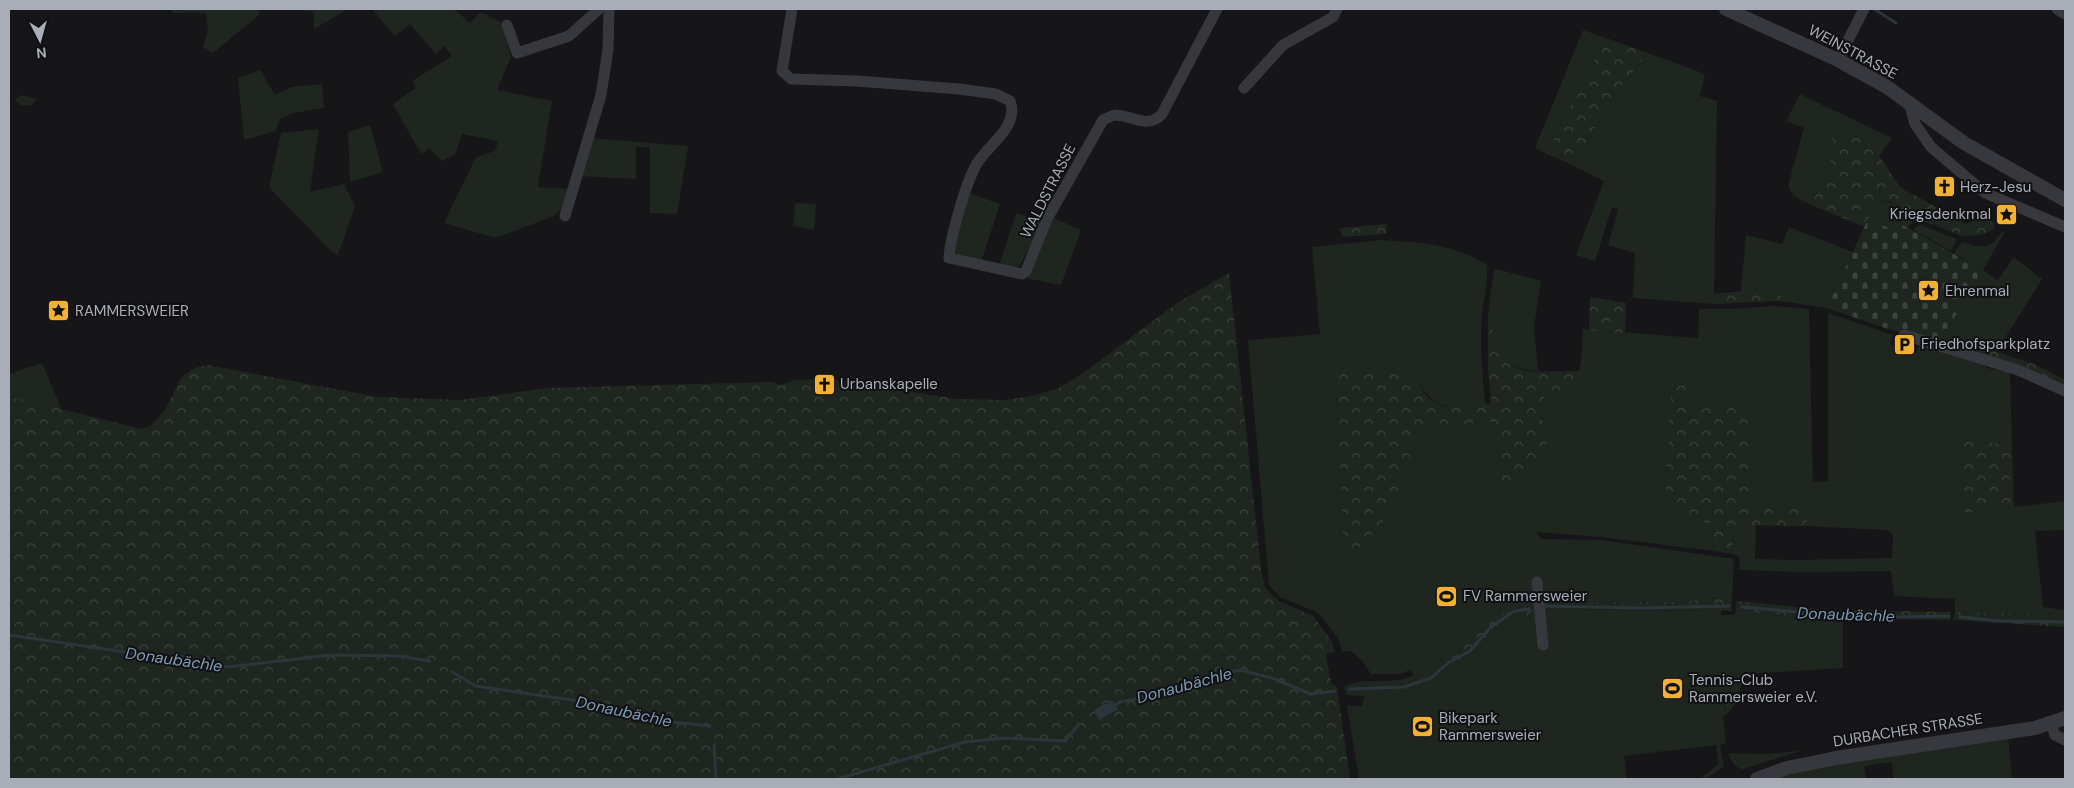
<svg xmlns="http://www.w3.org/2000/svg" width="2074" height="788" font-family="'DM Sans',sans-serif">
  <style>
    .green { fill: #1e261f; fill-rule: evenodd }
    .forest { fill: url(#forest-crowns) }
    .cemetery { fill: url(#cemetery-stones) }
    .water { fill: #2c353c }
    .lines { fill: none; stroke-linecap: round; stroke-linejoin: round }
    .stream { stroke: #2c353c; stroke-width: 3 }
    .minor { stroke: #37383d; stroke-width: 11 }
    .tertiary { stroke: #37383d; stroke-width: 14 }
    .labels { text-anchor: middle; stroke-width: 4; stroke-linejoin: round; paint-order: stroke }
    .street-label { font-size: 15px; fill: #a8adb8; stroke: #111113 }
    .poi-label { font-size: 15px; fill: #a8adb8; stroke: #111113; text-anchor: start }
    .water-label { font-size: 16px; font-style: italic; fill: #7f9bb3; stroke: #111113 }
  </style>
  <defs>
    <pattern id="forest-crowns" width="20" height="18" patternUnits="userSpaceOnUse" patternTransform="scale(1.25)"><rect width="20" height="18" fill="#1e261f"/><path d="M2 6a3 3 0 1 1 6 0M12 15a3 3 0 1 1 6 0" fill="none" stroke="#3c433d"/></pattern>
    <pattern id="cemetery-stones" width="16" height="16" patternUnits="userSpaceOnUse" patternTransform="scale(1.25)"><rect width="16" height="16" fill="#1e261f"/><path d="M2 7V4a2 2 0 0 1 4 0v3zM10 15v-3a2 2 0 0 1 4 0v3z" fill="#3c433d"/></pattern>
  </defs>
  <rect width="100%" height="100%" fill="#161618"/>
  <!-- green -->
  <g class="green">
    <polygon points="171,9 260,9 259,15 213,53 203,47 208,30 206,14 196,12 173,13"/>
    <polygon points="291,9 348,9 314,29 314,12"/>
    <polygon points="372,9 454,9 470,23 480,12 501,22 511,57 497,90 552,101 538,187 570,189 563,208 554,216 496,238 444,223 476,157 495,151 498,141 462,134 455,155 442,161 429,148 421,154 393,104 416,88 412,81 452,56 444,46 436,54 410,24 395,36"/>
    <polygon points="1583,30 1606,38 1564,118 1547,154 1535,148"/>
    <polygon points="1648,53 1705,74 1700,96 1717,101 1714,304 1633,298 1635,253 1608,245 1618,209 1612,207 1595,261 1576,255 1604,181 1572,165 1620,88"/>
    <polygon points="260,70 275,95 291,87 322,84 324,108 293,113 279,120 276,131 244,140 238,78"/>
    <polygon points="1800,94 1892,138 1879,156 1851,132 1831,141 1830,163 1811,205 1794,196 1788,186 1804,128 1786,121"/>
    <polygon points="23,95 37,99 32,105 22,106 14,99"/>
    <polygon points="370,125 383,172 350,182 348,132"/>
    <polygon points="319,129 310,192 344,184 355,206 338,255 331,251 269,187 281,133"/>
    <polygon points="591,138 688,146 677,214 650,213 650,147 636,147 636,179 580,176"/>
    <polygon points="969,193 1000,204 981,262 958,256 954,251"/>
    <path d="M1876 201C1897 201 1900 207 1914 220L1908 228 1894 220 1889 229 1868 219Z"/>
    <polygon points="795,203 816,204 814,230 793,226"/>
    <polygon points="1016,213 1043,222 1019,267 999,266"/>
    <polygon points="1052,217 1081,230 1061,285 1026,278"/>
    <polygon points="1921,225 1957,239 1951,251 1913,230 1917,226"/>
    <polygon points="1789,227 1853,252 1827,308 1780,301 1781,293 1760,289 1741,291 1746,235 1782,244"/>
    <path d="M2003 230 2004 233 1983 270 1998 280 2014 257 2042 279 1997 351 1968 342 1963 349 1940 342 1982 270 1954 253 1962 242C1983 248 1990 251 2003 230Z"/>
    <path d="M1381 240C1418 242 1456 244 1487 265 1489 282 1483 299 1482 315 1479 344 1483 375 1485 404 1448 407 1440 414 1417 381L1335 371 1343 541 1351 554 1421 427 1495 422 1502 480 1543 420 1535 410C1545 390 1558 395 1572 383 1583 374 1582 342 1583 329L1698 338 1699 309H1731L1774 306 1809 309 1813 482 1828 481V313L1893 335 1890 344 1916 353 1920 344 1978 360 1987 368 2010 372 2012 445 1962 440 1963 513 2065 501V530L2035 531 2043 607 2065 610V615L1955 612V599L1894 596 1891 571 1806 572 1739 570 1740 558 1733 554 1732 525H1756L1755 559 1795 560 1892 558 1893 535 1888 530 1803 526 1810 517 1805 507 1795 502 1751 504 1749 412 1736 405 1691 410 1686 383 1670 389 1665 506 1681 518 1712 524 1713 551 1600 537 1536 532 1542 539 1601 540 1734 559 1732 600 1711 598 1683 602 1542 603 1541 609 1721 611V615H1735L1736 610 1801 618 1843 619V668L1733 675 1723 716 1726 743 1720 745 1724 766 1706 779H1700L1719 764 1716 745 1624 756 1627 779H1359L1347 706H1362L1364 696 1347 695 1344 688C1357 675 1393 687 1414 675L1410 670 1400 674H1371L1363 662 1351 651 1342 652 1338 638 1321 616 1314 611 1280 597 1269 585 1248 340 1320 334 1312 247ZM1531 605 1532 619 1514 621 1449 670 1439 658Z"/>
    <path d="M1497 269 1541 281 1534 327 1538 371C1498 370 1495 349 1490 315L1488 314 1494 270Z"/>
    <polygon points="42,363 62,410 9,396 9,374"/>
    <polygon points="2008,736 2012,779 1894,779 1891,762 1864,766 1866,779 1773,779 1825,765"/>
    <path d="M1800 751 1743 769C1734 768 1732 761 1728 753L1767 754Z"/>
  </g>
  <!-- forest -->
  <g class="forest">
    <polygon points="1606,38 1648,53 1620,88 1572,165 1547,154 1564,118"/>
    <polygon points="1838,132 1851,132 1879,156 1900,187 1966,224 1988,215 1995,226 1993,230 1982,235 1961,236 1935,225 1914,220 1899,207 1890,201 1877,201 1865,227 1811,205 1830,163 1831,141"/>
    <polygon points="1387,224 1386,234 1342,237 1340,228"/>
    <polygon points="1229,273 1261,568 1265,587 1271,594 1279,601 1313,616 1331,640 1335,652 1326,654 1331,683 1337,687 1350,779 9,779 9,396 141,429 150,426 164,411 182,377 195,368 208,365 378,397 460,400 548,388 772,382 781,385 795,380 831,379 956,399 1006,400 1031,396 1057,389 1082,374 1177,303"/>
    <polygon points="1760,289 1782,293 1780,301 1714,304 1714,294"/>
    <polygon points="1590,297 1626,303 1625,333 1589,330"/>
    <path d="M1488 314H1490C1499 382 1521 371 1579 371 1578 374 1576 379 1574 382 1562 396 1546 388 1535 410L1548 428 1549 438 1534 470 1521 481 1504 483 1502 480 1495 422 1421 427 1389 514 1371 536 1351 555 1343 541 1335 371 1404 368 1417 381 1428 398 1445 407 1491 403 1488 369Z"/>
    <polygon points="1968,342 2036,365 2065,380 2065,387 1963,349"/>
    <polygon points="1687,383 1691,410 1736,405 1749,412 1751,504 1795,502 1806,507 1810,517 1803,526 1732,525 1733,554 1713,551 1712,524 1681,518 1665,506 1670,389"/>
    <polygon points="1962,440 2012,445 2014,507 1963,513"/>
    <polygon points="1711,598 1732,600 1731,611 1541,609 1542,603 1683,602"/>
    <polygon points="1736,601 1828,610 1951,612 1950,620 1801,618 1736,610"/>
    <polygon points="1531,605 1533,619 1514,621 1449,670 1439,657 1498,615"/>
    <polygon points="1955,612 2065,615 2065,627 1953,620"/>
    <path d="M1744 674C1740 689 1738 709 1723 716L1733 675Z"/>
  </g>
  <!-- cemetery -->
  <polygon class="cemetery" points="1868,219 1889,228 1894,220 1982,270 1940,342 1891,330 1827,308"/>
  <!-- water -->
  <polygon class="water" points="1112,700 1118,709 1099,720 1094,710"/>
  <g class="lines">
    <!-- stream -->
    <g class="stream">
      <polyline points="1874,9 1896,23"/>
      <polyline points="1543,606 1641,608 1729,606"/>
      <polyline points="1742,607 1832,615 1897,617 1949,616"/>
      <polyline points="1960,617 2000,621 2065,622"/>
      <polyline points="9,635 228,667 331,655 399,656 430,661"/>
      <polyline points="452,672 476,686 607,705 654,720 710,726"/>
      <polyline points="1350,689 1404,687 1431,678 1448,663 1470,651 1490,628 1514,611 1529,609"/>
      <polyline points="1112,707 1120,702 1161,694 1216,674 1240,670 1272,678 1311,694 1335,691"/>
      <polyline points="714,745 716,779"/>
      <polyline points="837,779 965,742 1004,738 1065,741 1079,724"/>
    </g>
    <!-- minor -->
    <g class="minor">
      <path d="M792 9 782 71 791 79 857 81 959 89 996 94 1010 101C1020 127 987 145 976 165 966 183 950 238 949 258L1022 274 1026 271 1047 219 1103 120C1107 118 1111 116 1115 115 1132 115 1147 130 1162 114L1217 9"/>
      <polyline points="2057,9 2065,14"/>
      <polyline points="507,25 517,53 569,36 599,9"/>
      <polyline points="1838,60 1864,9"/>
      <polyline points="1244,88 1283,45 1333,17 1337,9"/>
      <polyline points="1909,103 1915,124 1931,147 1985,193 2065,227"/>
      <polyline points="565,216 601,95 608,50 609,9"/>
      <polyline points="1904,335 2018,370 2065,391"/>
      <polyline points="1537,582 1543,645"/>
      <polyline points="2051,723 2055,735 2065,740"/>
    </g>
    <!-- tertiary -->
    <g class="tertiary">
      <polyline points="1726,9 1838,60 1887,87 1964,143 2065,200"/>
      <polyline points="1757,779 1787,768 1836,758 2035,728 2065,718"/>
    </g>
  </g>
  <!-- icons -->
  <defs>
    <symbol id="church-square" viewBox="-11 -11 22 22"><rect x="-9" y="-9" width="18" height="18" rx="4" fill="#f2b134" stroke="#111113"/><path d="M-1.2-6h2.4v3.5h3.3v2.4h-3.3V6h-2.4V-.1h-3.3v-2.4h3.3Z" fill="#111"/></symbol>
    <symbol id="sight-square" viewBox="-11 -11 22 22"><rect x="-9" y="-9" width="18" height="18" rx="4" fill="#f2b134" stroke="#111113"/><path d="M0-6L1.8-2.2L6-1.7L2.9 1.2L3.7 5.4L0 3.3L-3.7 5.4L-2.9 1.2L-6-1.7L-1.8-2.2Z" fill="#111"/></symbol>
    <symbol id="parking-square" viewBox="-11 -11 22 22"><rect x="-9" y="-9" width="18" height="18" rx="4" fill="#f2b134" stroke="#111113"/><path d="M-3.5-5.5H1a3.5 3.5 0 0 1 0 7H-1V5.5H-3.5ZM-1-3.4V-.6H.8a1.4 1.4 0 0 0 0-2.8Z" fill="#111"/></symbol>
    <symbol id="stadium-square" viewBox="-11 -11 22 22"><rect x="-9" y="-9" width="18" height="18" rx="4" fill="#f2b134" stroke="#111113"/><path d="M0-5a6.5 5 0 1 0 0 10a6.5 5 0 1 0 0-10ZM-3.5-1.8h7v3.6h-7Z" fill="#111"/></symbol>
  </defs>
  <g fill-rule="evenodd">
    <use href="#church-square" x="1932" y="174" width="25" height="25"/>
    <use href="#sight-square" x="1994" y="202" width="25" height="25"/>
    <use href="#sight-square" x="1916" y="278" width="25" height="25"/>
    <use href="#sight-square" x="46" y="298" width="25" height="25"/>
    <use href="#parking-square" x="1892" y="332" width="25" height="25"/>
    <use href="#church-square" x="812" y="372" width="25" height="25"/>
    <use href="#stadium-square" x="1434" y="584" width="25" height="25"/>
    <use href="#stadium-square" x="1660" y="676" width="25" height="25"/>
    <use href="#stadium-square" x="1410" y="714" width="25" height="25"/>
  </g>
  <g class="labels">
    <!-- street labels -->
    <g class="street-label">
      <text transform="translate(1853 52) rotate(28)" y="5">WEINSTRASSE</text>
      <text transform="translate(1048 191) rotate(-63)" y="5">WALDSTRASSE</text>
      <text transform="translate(1908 730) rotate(-9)" y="5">DURBACHER STRASSE</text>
    </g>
    <!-- poi labels -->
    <g class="poi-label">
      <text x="1960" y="192">Herz-Jesu</text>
      <text x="1991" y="219" text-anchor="end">Kriegsdenkmal</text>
      <text x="1945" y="296">Ehrenmal</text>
      <text x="75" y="316">RAMMERSWEIER</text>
      <text x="1921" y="349">Friedhofsparkplatz</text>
      <text x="840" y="389">Urbanskapelle</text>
      <text x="1463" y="601">FV Rammersweier</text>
      <text x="1689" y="685">Tennis-Club<tspan x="1689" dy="17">Rammersweier e.V.</tspan></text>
      <text x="1439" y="723">Bikepark<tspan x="1439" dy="17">Rammersweier</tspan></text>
    </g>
    <!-- water labels -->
    <g class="water-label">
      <text transform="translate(1846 614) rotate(2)" y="6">Donaubächle</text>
      <text transform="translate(174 659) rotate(8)" y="6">Donaubächle</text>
      <text transform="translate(1184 685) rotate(-15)" y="6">Donaubächle</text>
      <text transform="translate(624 711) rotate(12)" y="6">Donaubächle</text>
    </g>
  </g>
  <!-- border -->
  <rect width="2074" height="788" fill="none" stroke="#a8adb8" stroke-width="20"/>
  <!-- north arrow -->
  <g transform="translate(40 40) rotate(174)" stroke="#111113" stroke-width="4" paint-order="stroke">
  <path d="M0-4L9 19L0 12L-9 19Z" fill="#a8adb8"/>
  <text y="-8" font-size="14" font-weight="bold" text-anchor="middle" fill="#a8adb8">N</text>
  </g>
</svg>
